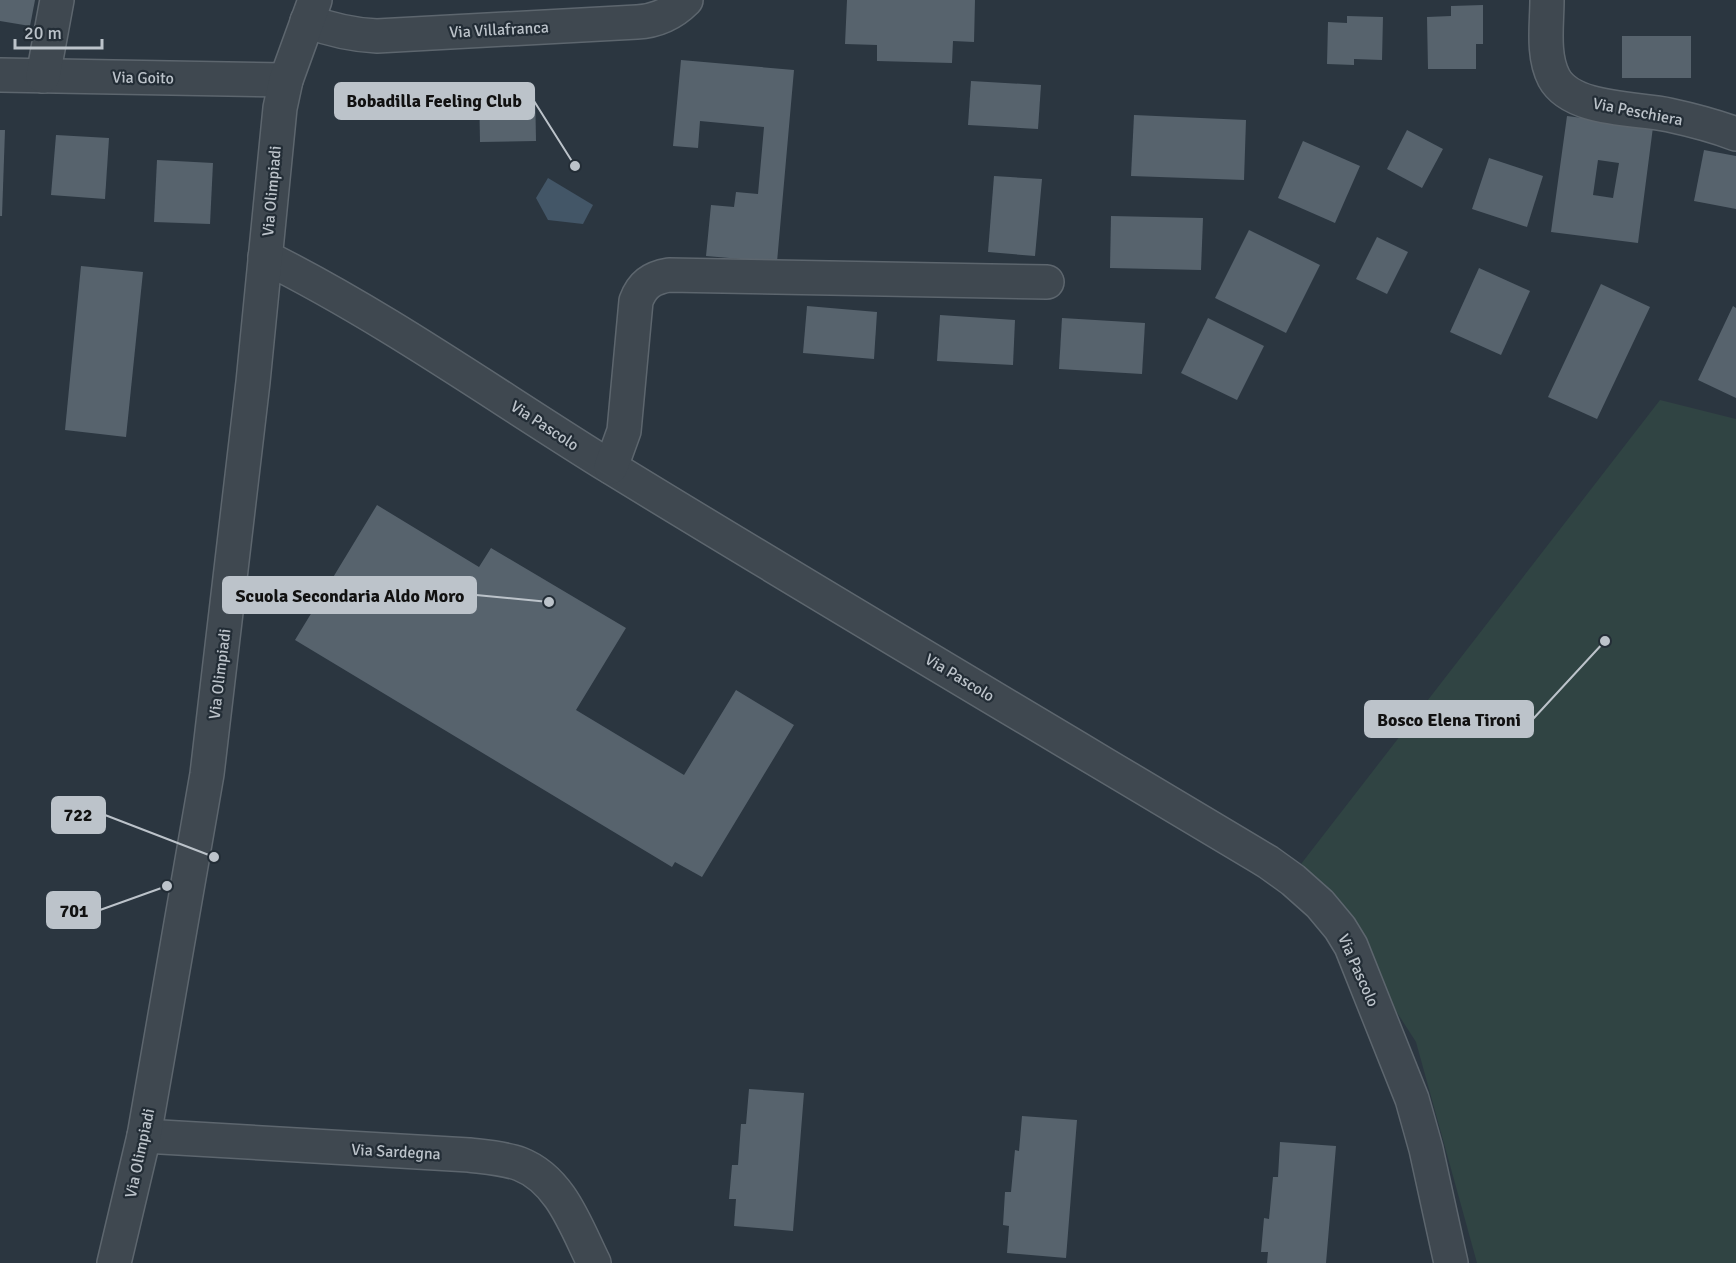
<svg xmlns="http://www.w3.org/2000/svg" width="1736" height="1263" font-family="Signika,sans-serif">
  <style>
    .green { fill: #304443 }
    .water { fill: #435667 }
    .building { fill: #57636d; fill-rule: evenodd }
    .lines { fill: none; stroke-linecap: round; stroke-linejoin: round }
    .minor-casing { stroke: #5d666e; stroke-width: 36 }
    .minor { stroke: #3f4850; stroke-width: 33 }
    .labels { text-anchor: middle; stroke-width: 4.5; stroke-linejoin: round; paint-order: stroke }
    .street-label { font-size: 16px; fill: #bcc3ca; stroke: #232d36 }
    .leader { fill: none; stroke: #bcc3ca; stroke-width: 2 }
    .callout-dot { fill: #bcc3ca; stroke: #232d36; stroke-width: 2 }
    .callout { fill: #bcc3ca; stroke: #bcc3ca; stroke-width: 2 }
    .callout-label { font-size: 18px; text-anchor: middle; font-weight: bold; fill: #111 }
  </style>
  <rect width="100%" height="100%" fill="#2b3640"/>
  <!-- green -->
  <polygon class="green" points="1660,400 1736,419 1736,1263 1477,1263 1416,1042 1301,864"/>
  <!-- water -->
  <polygon class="water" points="548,178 593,205 583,224 548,220 536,198"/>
  <!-- building -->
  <g class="building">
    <polygon points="0,0 35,0 30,26 0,21"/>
    <polygon points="847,0 975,0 974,42 953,41 952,63 877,61 877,45 845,44"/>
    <polygon points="1483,5 1483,44 1476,44 1476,69 1428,69 1427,17 1451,16 1451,6"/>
    <polygon points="1347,16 1383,17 1382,60 1354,59 1354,65 1327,64 1328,22 1347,23"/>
    <rect x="1622" y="36" width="69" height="42"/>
    <polygon points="681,60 794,70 777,262 706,256 711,205 734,207 736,192 758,194 764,127 700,121 698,148 673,146"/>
    <polygon points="971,81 1041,85 1038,129 968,125"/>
    <polygon points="479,87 535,87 536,141 480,142"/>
    <polygon points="1134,115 1246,120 1244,180 1131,176"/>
    <path d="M1567 116 1653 127 1638 243 1551 232ZM1598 160 1619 163 1613 198 1593 195Z"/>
    <polygon points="0,130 5,130 2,216 0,216"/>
    <polygon points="1407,130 1443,149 1422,188 1387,169"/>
    <polygon points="56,135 109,138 105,199 51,195"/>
    <polygon points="1303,141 1360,166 1335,223 1278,198"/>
    <polygon points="1704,150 1736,156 1736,209 1694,201"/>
    <polygon points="1489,158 1543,176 1527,227 1472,209"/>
    <polygon points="157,160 213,163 210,224 154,222"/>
    <polygon points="994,176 1042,179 1035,256 988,252"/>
    <polygon points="1111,216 1203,218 1201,270 1110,268"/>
    <polygon points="1249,230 1320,265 1286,333 1215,298"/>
    <polygon points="1377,237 1408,252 1387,294 1356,279"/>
    <polygon points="81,266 143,272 126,437 65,430"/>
    <polygon points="1479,268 1530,291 1501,355 1450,332"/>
    <polygon points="1601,284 1650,307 1597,419 1548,397"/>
    <polygon points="807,306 877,312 874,359 803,353"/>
    <polygon points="1733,306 1736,308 1736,398 1698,380"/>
    <polygon points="940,315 1015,320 1013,365 937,361"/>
    <polygon points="1062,318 1145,323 1142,374 1059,369"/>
    <polygon points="1208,318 1264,346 1237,400 1181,373"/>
    <polygon points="377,505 479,567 491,548 626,628 576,710 684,775 736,690 794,725 702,877 675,862 672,867 295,640"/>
    <polygon points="749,1089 804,1093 793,1231 734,1226 736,1199 729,1199 732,1165 738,1165 741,1124 746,1124"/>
    <polygon points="1022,1116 1077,1120 1066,1258 1007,1253 1009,1226 1003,1225 1005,1192 1011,1192 1015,1150 1019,1151"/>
    <polygon points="1280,1142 1336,1146 1326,1263 1267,1263 1268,1252 1261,1252 1264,1218 1269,1219 1273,1177 1278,1177"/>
  </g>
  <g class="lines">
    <defs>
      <g id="minor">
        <path d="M1547 0C1547 24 1542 55 1554 78 1572 111 1637 108 1669 115 1692 120 1715 126 1736 134"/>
        <path d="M307 21C331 30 352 35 377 36L637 22C656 21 672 14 686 0"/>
        <polyline points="0,75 286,80"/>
        <polyline points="43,76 57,0"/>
        <path d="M265 257C387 318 497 397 612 468 829 601 1049 731 1268 862L1293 880 1320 904 1340 928 1351 946 1412 1099 1426 1149 1451 1263"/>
        <path d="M611 467 624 431 636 301C642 285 651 278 669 275L1047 282"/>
        <path d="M144 1136 469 1155C486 1157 504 1158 520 1164 561 1180 576 1227 594 1263"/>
        <polyline points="114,1263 144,1136 207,774 253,382 280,108 286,80 315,0"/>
      </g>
    </defs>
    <!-- minor casing -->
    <use href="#minor" class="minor-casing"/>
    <!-- minor -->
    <use href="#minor" class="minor"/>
  </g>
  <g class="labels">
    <!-- street labels -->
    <g class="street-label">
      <text transform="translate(499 29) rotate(-3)" y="6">Via Villafranca</text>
      <text transform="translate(143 77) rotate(1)" y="6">Via Goito</text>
      <text transform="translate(1638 111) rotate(11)" y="6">Via Peschiera</text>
      <text transform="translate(271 191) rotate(-85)" y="6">Via Olimpiadi</text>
      <text transform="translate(545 425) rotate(33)" y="6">Via Pascolo</text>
      <text transform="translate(219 674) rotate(-83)" y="6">Via Olimpiadi</text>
      <text transform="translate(960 677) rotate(31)" y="6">Via Pascolo</text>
      <text transform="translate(1359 970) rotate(66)" y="6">Via Pascolo</text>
      <text transform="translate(396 1151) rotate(3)" y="6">Via Sardegna</text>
      <text transform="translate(139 1153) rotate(-78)" y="6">Via Olimpiadi</text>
    </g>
  </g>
  <!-- callouts -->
  <path class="leader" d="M575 166L534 101M549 602L476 595M1605 641L1533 719M214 857L105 815M167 886L100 910"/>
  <g class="callout-dot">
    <circle cx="575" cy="166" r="6"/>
    <circle cx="549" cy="602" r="6"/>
    <circle cx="1605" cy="641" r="6"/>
    <circle cx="214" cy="857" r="6"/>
    <circle cx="167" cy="886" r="6"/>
  </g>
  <g class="callout">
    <rect x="335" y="83" width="199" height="36" rx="6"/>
    <rect x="223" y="577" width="253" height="36" rx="6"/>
    <rect x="1365" y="701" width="168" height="36" rx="6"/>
    <rect x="52" y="797" width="53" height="36" rx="6"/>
    <rect x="47" y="892" width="53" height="36" rx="6"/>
  </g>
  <g class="callout-label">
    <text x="434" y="107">Bobadilla Feeling Club</text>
    <text x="350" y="602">Scuola Secondaria Aldo Moro</text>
    <text x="1449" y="726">Bosco Elena Tironi</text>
    <text x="78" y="821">722</text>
    <text x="74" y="917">701</text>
  </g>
  <!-- scale -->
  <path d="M15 39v9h87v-9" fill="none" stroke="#bcc3ca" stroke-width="3"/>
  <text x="24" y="39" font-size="18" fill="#bcc3ca" stroke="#232d36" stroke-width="4.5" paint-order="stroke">20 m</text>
</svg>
